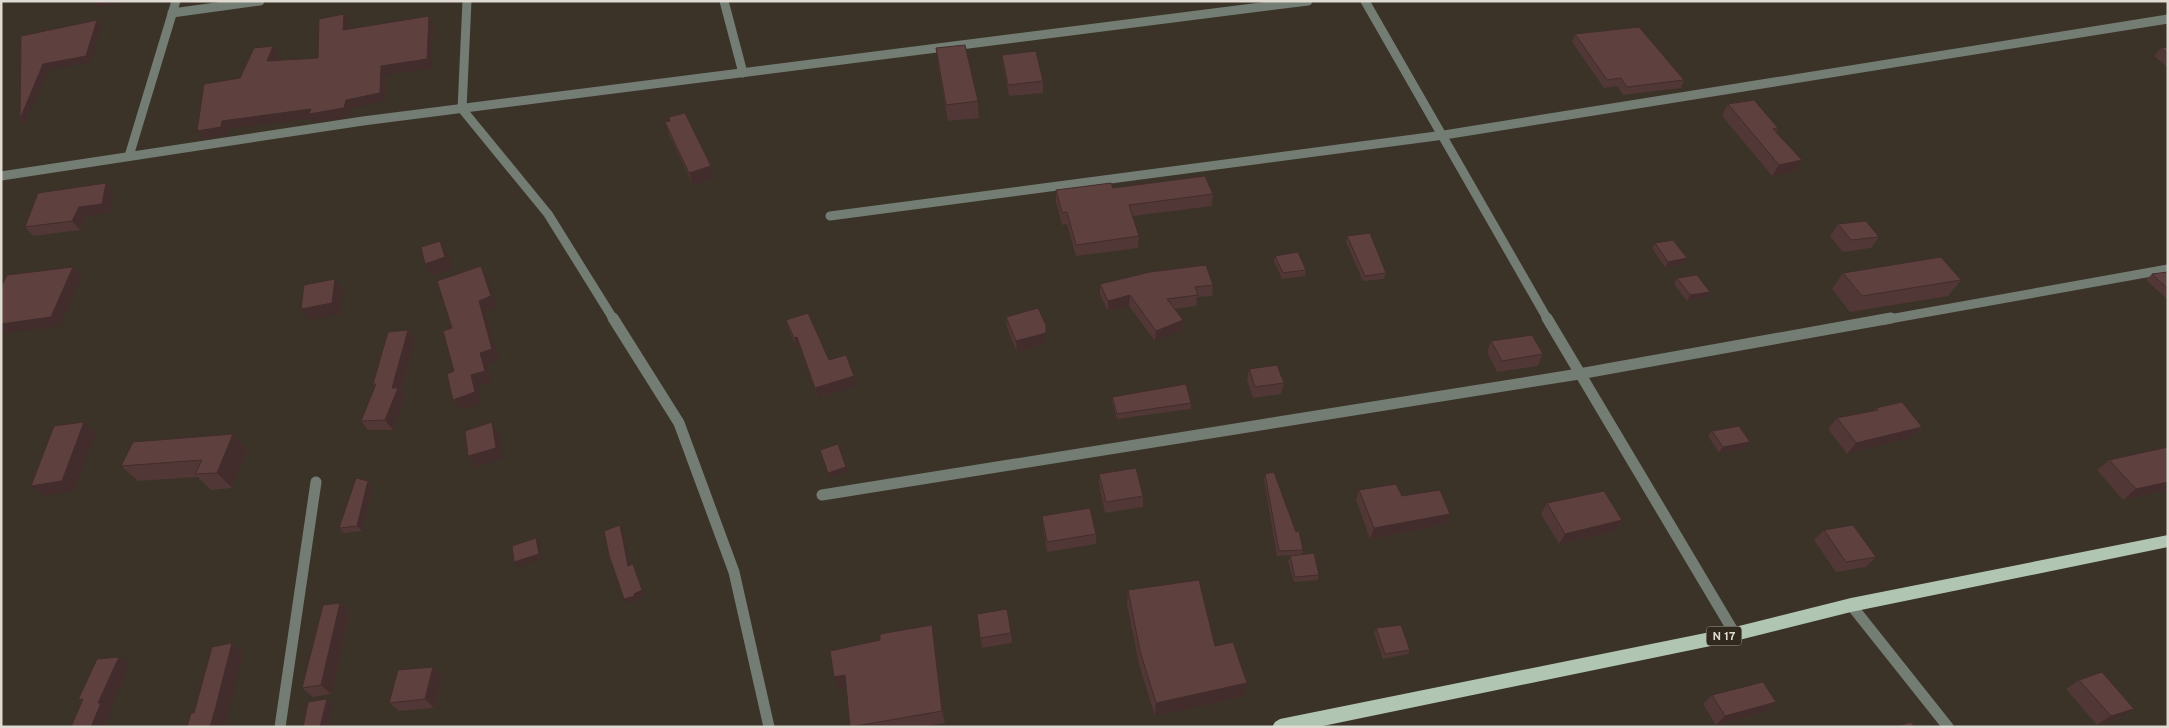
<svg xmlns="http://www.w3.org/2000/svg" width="2169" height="728" font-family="Overpass,sans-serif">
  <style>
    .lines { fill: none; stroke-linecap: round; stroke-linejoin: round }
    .street-far1 { stroke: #737d74; stroke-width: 9 }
    .street { stroke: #737d74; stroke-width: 11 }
    .primary { fill: #b0c6b3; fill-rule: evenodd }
    .wall { fill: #513736 }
    .shaded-wall { fill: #422d2c }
    .building { fill: #5e403f; stroke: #422d2c }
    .labels { text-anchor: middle; stroke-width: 4; stroke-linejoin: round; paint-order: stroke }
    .shield { fill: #31291d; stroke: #aba59c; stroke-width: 1 }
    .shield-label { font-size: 12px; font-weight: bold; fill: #dfdad2 }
  </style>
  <rect width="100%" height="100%" fill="#3b3327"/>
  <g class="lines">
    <!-- street-far1 -->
    <g class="street-far1">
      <polyline points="467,1 462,109 548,214 614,320"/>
      <polyline points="724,1 743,73"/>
      <polyline points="1365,1 1548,320"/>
      <polyline points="172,13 260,1"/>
      <polyline points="129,156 176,1"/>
      <polyline points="1,176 363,121 1308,1"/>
      <polyline points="830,216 1444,135 2168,19"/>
      <polyline points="1884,320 2168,269"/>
    </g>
    <!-- street -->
    <g class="street">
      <polyline points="613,318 679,423 734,572 769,727"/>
      <polyline points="1547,318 1735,634"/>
      <polyline points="822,495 1579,374 1891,318"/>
      <polyline points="1851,605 1948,727"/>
      <polyline points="280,727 316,482"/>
    </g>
    <!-- primary -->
    <polygon class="primary" points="2168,535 2168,547 1851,612 1735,641 1318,727 1272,727 1275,722 1280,719 1735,627 1851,598"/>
  </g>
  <!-- wall -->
  <g class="wall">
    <polygon points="1575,34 1684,80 1681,88 1623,95 1617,86 1604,88 1572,42"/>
    <polygon points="2168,47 2168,68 2154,56 2161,48"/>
    <polygon points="936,48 978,101 979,118 948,121 938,65"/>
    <polygon points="1002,55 1043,81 1043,93 1009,96 1003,66"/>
    <polygon points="1728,104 1778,128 1776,132 1795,172 1772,176 1722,116"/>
    <polygon points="669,117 711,166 714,178 693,185 669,134 665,122 670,121"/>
    <polygon points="106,183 113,192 110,213 86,216 80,230 33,236 25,227"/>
    <polygon points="1113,188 1213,194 1212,206 1133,216 1139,236 1138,248 1076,256 1067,224 1062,225 1056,202 1056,190"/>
    <polygon points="1838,224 1879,237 1871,248 1843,252 1830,236"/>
    <polygon points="1347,236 1386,273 1384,279 1363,281 1346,242"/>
    <polygon points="1655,243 1684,264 1665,267 1652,248"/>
    <polygon points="1275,256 1306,270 1305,276 1282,279 1274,261"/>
    <polygon points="2168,272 2168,300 2146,280 2152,274"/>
    <polygon points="1843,273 1961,280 1948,296 1850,312 1832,289"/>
    <polygon points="1677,278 1707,297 1687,301 1674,284"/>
    <polygon points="1100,284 1213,285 1212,296 1197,297 1196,306 1174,309 1183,320 1182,330 1155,341 1129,306 1108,311 1100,295"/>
    <polygon points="1006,317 1046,344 1017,352 1007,328"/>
    <polygon points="786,320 829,360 856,386 818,398 800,347 797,348 789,330"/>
    <polygon points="408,330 415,340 401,392 405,397 393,430 368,430 361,421 375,387 373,384"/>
    <polygon points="1491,341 1543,354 1538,366 1497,372 1487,352"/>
    <polygon points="1249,369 1284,383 1281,394 1253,398 1247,380"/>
    <polygon points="1112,397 1191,403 1191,409 1117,419 1112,402"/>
    <polygon points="1876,408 1922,427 1912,437 1847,454 1828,429 1837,418 1873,411"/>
    <polygon points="1712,431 1750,442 1746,448 1719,453 1708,436"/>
    <polygon points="233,434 247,450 232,488 211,490 198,477 138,481 121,466"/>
    <polygon points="2168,447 2168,490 2123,500 2097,470 2109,460"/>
    <polygon points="1099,474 1143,496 1143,507 1105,513 1099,484"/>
    <polygon points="1265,474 1296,532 1303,550 1302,555 1319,575 1318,580 1294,582 1288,561 1290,556 1296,555 1277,556 1264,479"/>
    <polygon points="368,481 372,487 362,531 344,533 339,528"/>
    <polygon points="1359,490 1402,496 1450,514 1446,524 1370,539 1356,500"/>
    <polygon points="1547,503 1622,520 1615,531 1559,544 1541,514"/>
    <polygon points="1042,516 1096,534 1096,544 1047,552 1043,526"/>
    <polygon points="1824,530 1876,557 1866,567 1836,572 1814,540"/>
    <polygon points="1128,590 1215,646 1244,696 1155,716 1139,664 1127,604"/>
    <polygon points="340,603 350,612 331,694 313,697 302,688"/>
    <polygon points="977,614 1011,633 1012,643 982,648"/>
    <polygon points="1376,628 1410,650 1408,654 1383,659 1374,633"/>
    <polygon points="934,637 945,723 920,727 850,727 846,687 839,689 834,677"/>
    <polygon points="433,667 442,676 434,708 399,711 389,703"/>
    <polygon points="2079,680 2120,717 2097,725 2066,689"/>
    <polygon points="1712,695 1776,702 1767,711 1716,725 1703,704"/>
  </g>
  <!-- shaded-wall -->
  <g class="shaded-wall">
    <polygon points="93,1 125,1 97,7"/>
    <polygon points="344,14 349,22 348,38 343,30"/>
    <polygon points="429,16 433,24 432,68 385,75 385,101 351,108 349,117 315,122 312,118 228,129 227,135 204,139 197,131 222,121 346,100 381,66"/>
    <polygon points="97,20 101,26 91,62 48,70 25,125 20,119 43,64"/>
    <polygon points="273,46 278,55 272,70 267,61"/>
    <polygon points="1802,160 1795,172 1772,176 1779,165"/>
    <polygon points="711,166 714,178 693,185 689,173"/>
    <polygon points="106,183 113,192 110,213 86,216 80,230 72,221 79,207"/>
    <polygon points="440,241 447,252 452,269 432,275 425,264"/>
    <polygon points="1687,258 1684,264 1665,267 1668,262"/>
    <polygon points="481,266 487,277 498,308 485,312 499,360 487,364 492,382 478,386 482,403 460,410 453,400 471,375 480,353 479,301"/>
    <polygon points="73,267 82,276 60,326 1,334 1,324"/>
    <polygon points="335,279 343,290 340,314 309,320 301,309"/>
    <polygon points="1710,292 1707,297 1687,301 1690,295"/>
    <polygon points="1130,295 1129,306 1108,311 1108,301"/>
    <polygon points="1183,320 1182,330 1155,341 1156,331"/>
    <polygon points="1046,325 1046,344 1017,352 1016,341"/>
    <polygon points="408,330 415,340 401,392 405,397 393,430 385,420 392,388"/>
    <polygon points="797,337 800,347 797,348 794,338"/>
    <polygon points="854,376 856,386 818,398 815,388"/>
    <polygon points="84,422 96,433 74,491 44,496 31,486"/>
    <polygon points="492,422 499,433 503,458 475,467 468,456"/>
    <polygon points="1922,427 1912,437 1847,454 1856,443"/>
    <polygon points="233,434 247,450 232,488 217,473"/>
    <polygon points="1750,442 1746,448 1719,453 1723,447"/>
    <polygon points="846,467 848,472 830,478 828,473"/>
    <polygon points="368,481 372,487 362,531 357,526"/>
    <polygon points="2168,482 2168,490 2123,500 2136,489"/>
    <polygon points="1450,514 1446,524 1370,539 1374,528"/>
    <polygon points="1622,520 1615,531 1559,544 1565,534"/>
    <polygon points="620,525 623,531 631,571 628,566"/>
    <polygon points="536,538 540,543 542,559 518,567 514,562"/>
    <polygon points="633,564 635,570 645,595 637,599 638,601 627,604 624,599"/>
    <polygon points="340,603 350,612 331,694 321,685"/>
    <polygon points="932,625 934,637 945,723 942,711"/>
    <polygon points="232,643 243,653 227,718 224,727 210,727"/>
    <polygon points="119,657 130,665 110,709 112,710 105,727 91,727 98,703"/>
    <polygon points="433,667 442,676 434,708 425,699"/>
    <polygon points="845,675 849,686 839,689 834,677"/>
    <polygon points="1247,683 1244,696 1155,716 1156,703"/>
    <polygon points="327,699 333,703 327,727 320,727"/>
    <polygon points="1776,702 1767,711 1716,725 1725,716"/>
    <polygon points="2134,709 2120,717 2097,725 2111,716"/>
  </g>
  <!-- building -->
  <g class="building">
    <polygon points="344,14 343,30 429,16 427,59 381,66 380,93 346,100 344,108 309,114 311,109 222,121 221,127 197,131 204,84 240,78 254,48 273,46 267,61 318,58 319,19"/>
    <polygon points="97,20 86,56 43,64 20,119 21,36"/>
    <polygon points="1639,27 1684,80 1627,87 1621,78 1607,80 1575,34"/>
    <polygon points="965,45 978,101 946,105 936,48"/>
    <polygon points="2168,47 2168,54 2161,48"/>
    <polygon points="1036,51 1043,81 1008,85 1002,55"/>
    <polygon points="1754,100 1778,128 1773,129 1802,160 1779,165 1728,104"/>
    <polygon points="685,113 711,166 689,173 665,122 670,121 669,117"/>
    <polygon points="1205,176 1213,194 1129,205 1139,236 1076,245 1067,212 1062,213 1056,190 1111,183 1113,188"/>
    <polygon points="106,183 102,204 79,207 72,221 25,227 38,193"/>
    <polygon points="1866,221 1879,237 1851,240 1838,224"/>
    <polygon points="1370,233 1386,273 1365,276 1347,236"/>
    <polygon points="1673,240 1687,258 1668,262 1655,243"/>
    <polygon points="440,241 445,257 425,264 421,247"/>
    <polygon points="1298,252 1306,270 1283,273 1275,256"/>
    <polygon points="1941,257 1961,280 1862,296 1843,273"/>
    <polygon points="1206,265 1213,285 1195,287 1198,295 1167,299 1183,320 1156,331 1130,295 1108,301 1100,284 1150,272"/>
    <polygon points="481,266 491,296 479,301 492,349 480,353 485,371 471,375 475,392 453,400 447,374 454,371 443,331 452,328 437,281"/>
    <polygon points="73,267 51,317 1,324 1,287 7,275"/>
    <polygon points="2168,272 2168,289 2152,274"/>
    <polygon points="1697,275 1710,292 1690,295 1677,278"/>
    <polygon points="335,279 332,303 301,309 304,285"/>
    <polygon points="1038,308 1046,325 1046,333 1016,341 1006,317"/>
    <polygon points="808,313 829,360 846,355 854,376 815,388 797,337 794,338 786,320"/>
    <polygon points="408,330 392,388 398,388 385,420 361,421 376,384 373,384 388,332"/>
    <polygon points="1532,335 1543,354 1502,361 1491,341"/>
    <polygon points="1277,365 1284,383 1255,387 1249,369"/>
    <polygon points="1186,384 1191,403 1117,414 1112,397"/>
    <polygon points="1902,402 1922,427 1856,443 1837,418 1878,410 1876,408"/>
    <polygon points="84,422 62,481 31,486 54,426"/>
    <polygon points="492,422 496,448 468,456 465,431"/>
    <polygon points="1739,426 1750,442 1723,447 1712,431"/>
    <polygon points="233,434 217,473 195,474 202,460 121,466 133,442"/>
    <polygon points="838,444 846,467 828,473 820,450"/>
    <polygon points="2168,447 2168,482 2136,489 2109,460"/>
    <polygon points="1136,468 1143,496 1106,502 1099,474"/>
    <polygon points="1274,472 1296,532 1299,531 1303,550 1279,551 1265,474"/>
    <polygon points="356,478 368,481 357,526 339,528"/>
    <polygon points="1396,484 1402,496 1440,490 1450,514 1374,528 1359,490"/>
    <polygon points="1604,491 1622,520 1565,534 1547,503"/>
    <polygon points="1090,508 1096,534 1047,542 1042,516"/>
    <polygon points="620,525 628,566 633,564 642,590 634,594 635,596 624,599 609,555 604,531"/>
    <polygon points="1853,525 1876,557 1846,562 1824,530"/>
    <polygon points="536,538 539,554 514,562 512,546"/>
    <polygon points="1314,553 1319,575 1295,577 1290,556"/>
    <polygon points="1199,580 1215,646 1233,642 1247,683 1156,703 1140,651 1128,590"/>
    <polygon points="340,603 321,685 302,688 323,605"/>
    <polygon points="1007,609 1011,633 980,638 977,614"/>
    <polygon points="932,625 942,711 850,727 845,675 834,677 830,651 880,640 880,634"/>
    <polygon points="1401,625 1410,650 1385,654 1376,628"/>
    <polygon points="232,643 215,710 210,727 187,727 191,713 194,713 212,647"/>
    <polygon points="119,657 98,703 101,703 91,727 71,727 83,699 78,700 97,659"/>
    <polygon points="433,667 425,699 389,703 398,670"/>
    <polygon points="2102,672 2134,709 2111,716 2079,680"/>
    <polygon points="1763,682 1776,702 1725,716 1712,695"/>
    <polygon points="327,699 320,727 303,727 308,702"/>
    <polygon points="1911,722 1915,727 1895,727"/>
  </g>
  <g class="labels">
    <!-- shield labels -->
    <rect class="shield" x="1706.5" y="626.5" width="35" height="19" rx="4"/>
    <g class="shield-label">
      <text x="1724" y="640">N 17</text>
    </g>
  </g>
  <!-- border -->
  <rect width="2169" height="728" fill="none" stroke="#dfdad2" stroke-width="5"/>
</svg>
